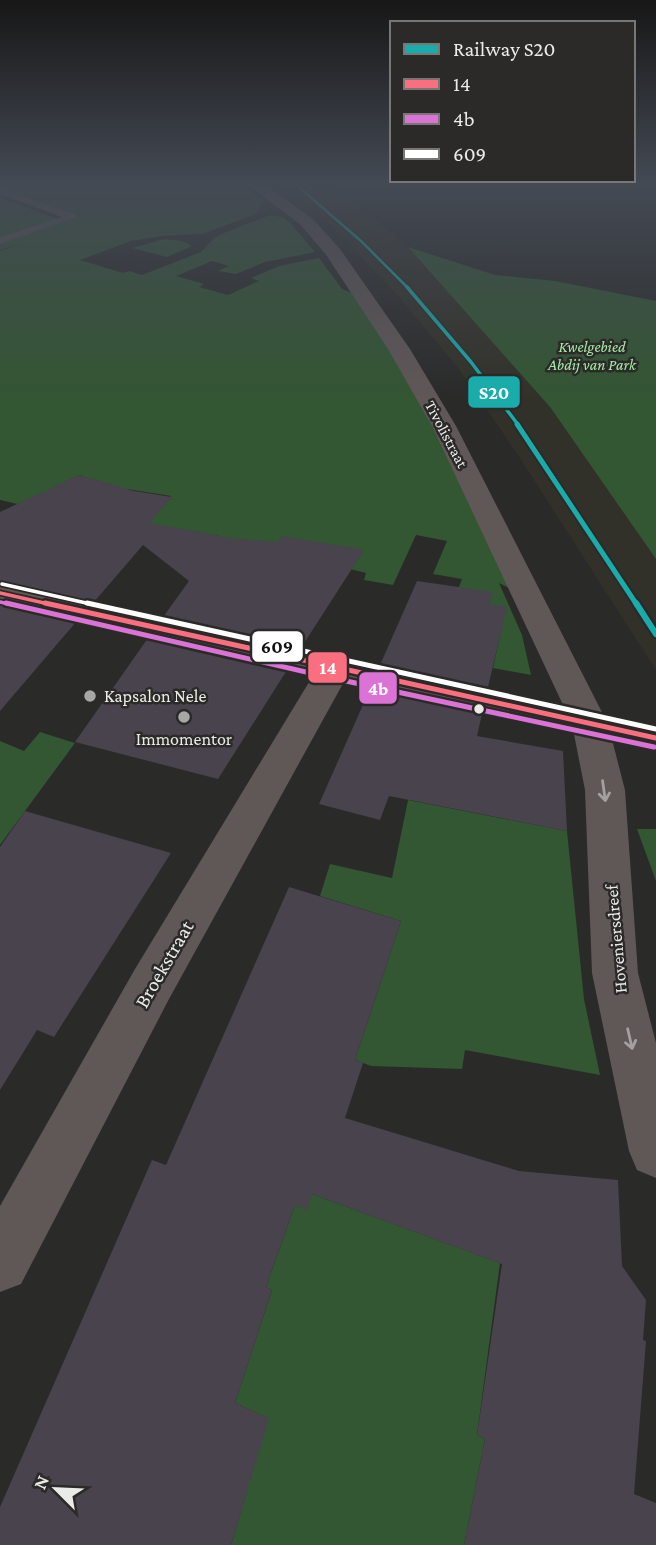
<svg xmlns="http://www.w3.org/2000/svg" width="656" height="1545" font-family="'Crimson Pro',serif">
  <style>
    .built { fill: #323129 }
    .green { fill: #335633 }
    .building { fill: #48434d }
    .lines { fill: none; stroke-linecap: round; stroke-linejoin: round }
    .service { fill: #605757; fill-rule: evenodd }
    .minor { fill: #605757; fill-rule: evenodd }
    .tertiary { fill: #605757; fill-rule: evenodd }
    .bus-1-far1-casing { stroke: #2b2a28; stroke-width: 7 }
    .bus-1-casing { stroke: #2b2a28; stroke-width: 10 }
    .bus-2-far1-casing { stroke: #2b2a28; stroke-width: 7 }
    .bus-2-casing { stroke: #2b2a28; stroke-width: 10 }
    .bus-3-far1-casing { stroke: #2b2a28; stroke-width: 7 }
    .bus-3-casing { stroke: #2b2a28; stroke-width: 10 }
    .bus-1-far1 { stroke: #fb6e7f; stroke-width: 3.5 }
    .bus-1 { stroke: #fb6e7f; stroke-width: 5 }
    .bus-2-far1 { stroke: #db72d6; stroke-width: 3.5 }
    .bus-2 { stroke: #db72d6; stroke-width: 5 }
    .bus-3-far1 { stroke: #fff; stroke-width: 3.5 }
    .bus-3 { stroke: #fff; stroke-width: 5 }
    .rail-1-far3-casing { stroke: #2b2a28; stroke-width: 5 }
    .rail-1-far2-casing { stroke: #2b2a28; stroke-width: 6 }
    .rail-1-far1-casing { stroke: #2b2a28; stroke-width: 9 }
    .rail-1-casing { stroke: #2b2a28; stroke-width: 11 }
    .rail-1-far3 { stroke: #1aabab; stroke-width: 2.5 }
    .rail-1-far2 { stroke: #1aabab; stroke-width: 3.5 }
    .rail-1-far1 { stroke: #1aabab; stroke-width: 5 }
    .rail-1 { stroke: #1aabab; stroke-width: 6 }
    .oneway { stroke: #a5a0a0 }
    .poi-dot { fill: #a7a7a5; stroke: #2b2a28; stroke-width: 2.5 }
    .bus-dot { fill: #eaeae8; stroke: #2b2a28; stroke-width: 2.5 }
    .labels { text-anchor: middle; stroke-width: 5; stroke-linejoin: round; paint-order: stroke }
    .far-park-label { font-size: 16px; font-style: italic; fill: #a3eaa4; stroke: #2b2a28 }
    .far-street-label { font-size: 16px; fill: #eaeae8; stroke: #2b2a28 }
    .poi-label { font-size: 18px; fill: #eaeae8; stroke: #2b2a28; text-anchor: start }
    .street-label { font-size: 18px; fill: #eaeae8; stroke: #2b2a28 }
    .near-street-label { font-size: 21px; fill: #eaeae8; stroke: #2b2a28 }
    .line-badge { stroke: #2b2a28; stroke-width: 2.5 }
    .badge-label { font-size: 19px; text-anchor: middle; font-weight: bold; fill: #fff }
    .pale-badge-label { font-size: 19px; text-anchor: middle; font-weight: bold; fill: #111 }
  </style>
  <rect width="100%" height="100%" fill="#2a2a29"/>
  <!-- built -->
  <polygon class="built" points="277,182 327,182 374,219 408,247 550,407 656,558 656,670 516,452 458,368 400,298 329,223"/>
  <!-- green -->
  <g class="green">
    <polygon points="0,182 237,182 264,202 259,206 260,210 255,214 203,234 162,236 131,241 80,260 123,273 129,271 142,275 201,252 214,238 224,233 270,215 284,218 290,223 315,252 265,262 236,274 218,271 229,266 212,261 176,276 204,284 199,287 228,295 259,281 251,278 279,266 319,258 342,289 352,293 398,362 426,413 509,588 499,583 522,635 531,675 493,668 506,607 453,603 462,579 433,574 447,541 416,535 393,585 364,580 366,573 215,535 133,541 171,496 120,488 79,475 22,505 0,500 0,251 24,243 0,250 0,241 70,217 0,189"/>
    <polygon points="0,198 58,219 0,237"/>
    <polygon points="164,239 183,241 192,246 167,257 132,248"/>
    <polygon points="408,247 495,275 555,281 656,301 656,559 550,407"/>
    <polygon points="40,732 75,743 0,845 0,741 24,751"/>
    <polygon points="408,800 567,831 584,999 600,1075 465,1050 462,1069 371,1066 355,1060 401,921 320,896 330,864 392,878"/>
    <polygon points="637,829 656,829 656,881"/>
    <polygon points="312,1194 500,1263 477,1435 485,1439 464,1545 231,1545 268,1418 235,1403 272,1290 266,1287 295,1205"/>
  </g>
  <!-- building -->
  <g class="building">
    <polygon points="79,475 134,491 172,497 149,523 231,538 278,542 282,536 364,550 301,648 163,617 189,581 143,545 94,602 0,582 0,512"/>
    <polygon points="417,581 493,592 489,604 507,607 488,687 380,665"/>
    <polygon points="0,605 76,622 0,711"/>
    <polygon points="148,638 287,670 218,779 75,742"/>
    <polygon points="370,689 482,714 477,736 563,751 567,831 389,796 380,820 319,804"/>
    <polygon points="25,811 171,853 54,1037 37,1030 0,1090 0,847"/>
    <polygon points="289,887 401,921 355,1060 363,1063 345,1118 519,1171 618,1180 622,1266 646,1300 643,1340 646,1341 634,1494 656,1503 656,1545 464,1545 485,1439 477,1435 502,1264 312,1194 307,1210 295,1205 266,1287 272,1290 235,1403 269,1418 231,1545 0,1545 0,1507 152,1160 166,1165"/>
  </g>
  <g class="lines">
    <!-- service -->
    <polygon class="service" points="0,188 76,215 77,217 0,244 0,237 62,217 0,194"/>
    <!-- minor -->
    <g class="minor">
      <polygon points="244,182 261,182 313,219 340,249 410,349 456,426 608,724 625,790 638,973 656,1043 656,1178 637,1170 629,1151 592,973 585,790 572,724 432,426 388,349 327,256 301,225"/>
      <polygon points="334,658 346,661 351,669 169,999 21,1284 0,1292 0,1206 135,969 317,669 322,661"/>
    </g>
    <!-- tertiary -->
    <polygon class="tertiary" points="0,584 334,658 656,725 656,751 0,602"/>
    <defs>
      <polyline id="bus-1-far1" points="0,593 53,605"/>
      <polyline id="bus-1" points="45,603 656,738"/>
      <polyline id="bus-2-far1" points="0,602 13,605"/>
      <polyline id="bus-2" points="6,603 332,678 654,747"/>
      <polyline id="bus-3-far1" points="2,584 95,605"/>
      <polyline id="bus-3" points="87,603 656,729"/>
    </defs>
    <!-- bus-1-far1 casing -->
    <use href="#bus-1-far1" class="bus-1-far1-casing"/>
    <!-- bus-1 casing -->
    <use href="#bus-1" class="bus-1-casing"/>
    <!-- bus-2-far1 casing -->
    <use href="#bus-2-far1" class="bus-2-far1-casing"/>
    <!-- bus-2 casing -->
    <use href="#bus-2" class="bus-2-casing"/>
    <!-- bus-3-far1 casing -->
    <use href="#bus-3-far1" class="bus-3-far1-casing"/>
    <!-- bus-3 casing -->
    <use href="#bus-3" class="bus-3-casing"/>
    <!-- bus-1-far1 -->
    <use href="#bus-1-far1" class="bus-1-far1"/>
    <!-- bus-1 -->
    <use href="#bus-1" class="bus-1"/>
    <!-- bus-2-far1 -->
    <use href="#bus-2-far1" class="bus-2-far1"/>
    <!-- bus-2 -->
    <use href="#bus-2" class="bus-2"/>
    <!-- bus-3-far1 -->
    <use href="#bus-3-far1" class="bus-3-far1"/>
    <!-- bus-3 -->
    <use href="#bus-3" class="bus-3"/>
    <defs>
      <polyline id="rail-1-far3" points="293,182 361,241 408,288"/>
      <polyline id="rail-1-far2" points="407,287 471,362 519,426"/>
      <polyline id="rail-1-far1" points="517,424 637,605"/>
      <polyline id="rail-1" points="636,603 656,634"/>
    </defs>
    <!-- rail-1-far3 casing -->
    <use href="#rail-1-far3" class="rail-1-far3-casing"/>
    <!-- rail-1-far2 casing -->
    <use href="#rail-1-far2" class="rail-1-far2-casing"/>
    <!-- rail-1-far1 casing -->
    <use href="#rail-1-far1" class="rail-1-far1-casing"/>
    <!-- rail-1 casing -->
    <use href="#rail-1" class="rail-1-casing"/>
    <!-- rail-1-far3 -->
    <use href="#rail-1-far3" class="rail-1-far3"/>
    <!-- rail-1-far2 -->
    <use href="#rail-1-far2" class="rail-1-far2"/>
    <!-- rail-1-far1 -->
    <use href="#rail-1-far1" class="rail-1-far1"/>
    <!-- rail-1 -->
    <use href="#rail-1" class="rail-1"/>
  </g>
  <!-- one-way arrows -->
  <defs><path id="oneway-shaft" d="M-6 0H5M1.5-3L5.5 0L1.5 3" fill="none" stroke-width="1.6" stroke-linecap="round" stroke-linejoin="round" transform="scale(1.75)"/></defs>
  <g class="oneway">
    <use href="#oneway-shaft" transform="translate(604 791) rotate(82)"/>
    <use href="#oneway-shaft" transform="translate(630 1039) rotate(77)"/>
  </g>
  <!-- sky -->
  <linearGradient id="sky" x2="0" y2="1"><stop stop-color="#171717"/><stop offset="0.46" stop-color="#444a54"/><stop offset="1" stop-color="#444a54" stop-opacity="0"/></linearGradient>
  <rect width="656" height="399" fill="url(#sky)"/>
  <!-- markers -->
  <g class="poi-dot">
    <circle cx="90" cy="696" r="7"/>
    <circle cx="184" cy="717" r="7"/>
  </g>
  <circle class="bus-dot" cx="479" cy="709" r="6"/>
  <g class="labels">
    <!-- far-park labels -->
    <g class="far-park-label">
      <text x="592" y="352">Kwelgebied<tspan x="592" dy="18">Abdij van Park</tspan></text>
    </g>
    <!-- far-street labels -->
    <g class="far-street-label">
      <text transform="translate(447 434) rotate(62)" y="6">Tivolistraat</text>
    </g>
    <!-- poi labels -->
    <g class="poi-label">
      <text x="104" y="702">Kapsalon Nele</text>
      <text x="184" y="745" text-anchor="middle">Immomentor</text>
    </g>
    <!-- street labels -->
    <g class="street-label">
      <text transform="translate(616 939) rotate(-95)" y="6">Hoveniersdreef</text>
    </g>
    <!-- near-street labels -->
    <g class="near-street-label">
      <text transform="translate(164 964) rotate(-60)" y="7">Broekstraat</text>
    </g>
  </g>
  <g class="line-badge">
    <rect x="467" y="375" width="54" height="34" rx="7" fill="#1aabab"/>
    <rect x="251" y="630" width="53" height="33" rx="7" fill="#fff"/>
    <rect x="307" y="651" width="41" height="33" rx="7" fill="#fb6e7f"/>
    <rect x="358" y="671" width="40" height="34" rx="7" fill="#db72d6"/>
  </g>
  <g class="badge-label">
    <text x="494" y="399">S20</text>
    <text x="328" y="674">14</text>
    <text x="378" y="695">4b</text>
  </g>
  <g class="pale-badge-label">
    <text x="277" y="653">609</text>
  </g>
  <!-- legend -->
  <rect x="390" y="21" width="245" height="161" fill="#2b2a28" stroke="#777775" stroke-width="2"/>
  <rect x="404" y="44" width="35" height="10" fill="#1aabab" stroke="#777775" stroke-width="2"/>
  <text x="453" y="56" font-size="21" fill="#eaeae8">Railway S20</text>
  <rect x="404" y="79" width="35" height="10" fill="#fb6e7f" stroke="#777775" stroke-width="2"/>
  <text x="453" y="91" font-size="21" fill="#eaeae8">14</text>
  <rect x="404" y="114" width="35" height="10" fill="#db72d6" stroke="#777775" stroke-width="2"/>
  <text x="453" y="126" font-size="21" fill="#eaeae8">4b</text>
  <rect x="404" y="149" width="35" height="10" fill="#ffffff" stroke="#777775" stroke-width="2"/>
  <text x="453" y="161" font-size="21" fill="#eaeae8">609</text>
  <!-- north arrow -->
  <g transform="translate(56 1489) rotate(294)" stroke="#2b2a28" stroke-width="5" paint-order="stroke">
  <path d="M0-5L12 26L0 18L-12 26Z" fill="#eaeae8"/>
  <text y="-10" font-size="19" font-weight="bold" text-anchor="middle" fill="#eaeae8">N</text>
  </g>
</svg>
